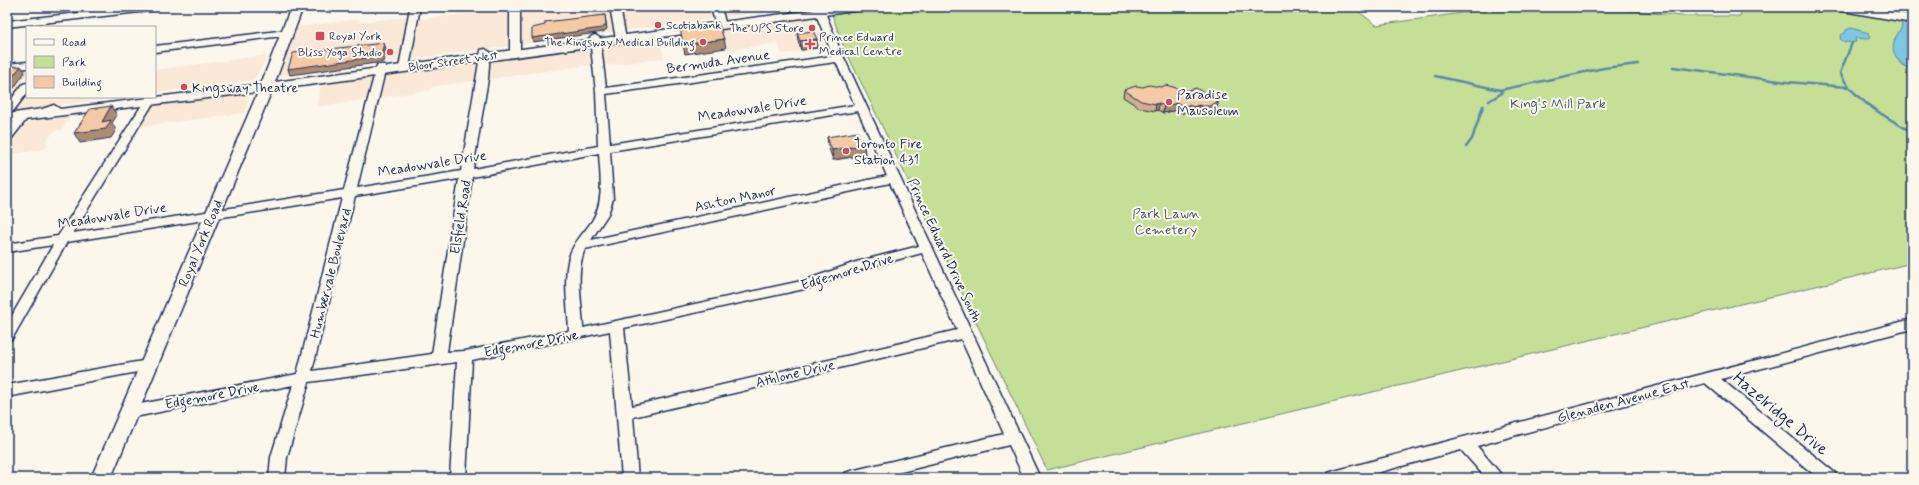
<svg xmlns="http://www.w3.org/2000/svg" width="1919" height="485" font-family="Mynerve,sans-serif">
  <style>
    .built { fill: #f9e9d6 }
    .green { fill: #c6df96; stroke: #70877a }
    .water { fill: #7fc7e0; stroke: #578aac }
    .lines { fill: none; stroke-linecap: round; stroke-linejoin: round }
    .stream { stroke: #578aac; stroke-width: 2.5 }
    .minor-casing { stroke: #1b2f5e; stroke-width: 3 }
    .major-casing { stroke: #1b2f5e; stroke-width: 3 }
    .minor { fill: #fbf7ec; fill-rule: evenodd }
    .major { fill: #fbf7ec; fill-rule: evenodd }
    .wall { fill: #d3ad8d; stroke: #1b2f5e }
    .shaded-wall { fill: #ac8d73; stroke: #1b2f5e }
    .building { fill: #f5c9a4; stroke: #1b2f5e }
    .poi-dot { fill: #d1495b; stroke: #fbf7ec; stroke-width: 1.5 }
    .labels { text-anchor: middle; stroke-width: 4; stroke-linejoin: round; paint-order: stroke }
    .far-poi-label { font-size: 12px; fill: #1b2f5e; stroke: #fbf7ec; text-anchor: start }
    .far-street-label { font-size: 12px; fill: #1b2f5e; stroke: #fbf7ec }
    .street-label { font-size: 14px; fill: #1b2f5e; stroke: #fbf7ec }
    .poi-label { font-size: 14px; fill: #1b2f5e; stroke: #fbf7ec; text-anchor: start }
    .park-label { font-size: 14px; fill: #465b6c; stroke: #fbf7ec }
    .near-street-label { font-size: 17px; fill: #1b2f5e; stroke: #fbf7ec }
  </style>
  <rect width="100%" height="100%" fill="#fbf7ec"/>
  <filter id="ink" filterUnits="userSpaceOnUse"><feTurbulence type="fractalNoise" baseFrequency=".025" numOctaves="2"/><feDisplacementMap in="SourceGraphic" scale="8" xChannelSelector="R" yChannelSelector="G"/><feConvolveMatrix kernelMatrix="1 2 1 2 8 2 1 2 1" color-interpolation-filters="sRGB"/></filter>
  <g filter="url(#ink)">
    <!-- built -->
    <g class="built">
      <polygon points="553,7 800,7 279,77 297,27 360,19 359,22 406,17 406,21 518,8 519,11"/>
      <polygon points="806,18 813,20 826,48 782,54 778,43 727,50 720,30"/>
      <polygon points="660,38 664,58 603,66 589,65 431,87 431,90 316,107 322,83"/>
      <polygon points="268,55 254,80 155,93 155,70"/>
      <polygon points="27,69 27,75 17,88 27,87 27,97 123,97 7,112 7,72"/>
      <polygon points="242,94 249,97 244,113 137,127 150,106"/>
      <polygon points="71,116 62,130 55,131 45,141 48,144 45,149 7,155 7,125"/>
    </g>
    <!-- green -->
    <polygon class="green" points="881,7 1353,7 1376,25 1505,7 1595,7 1682,16 1740,16 1742,7 1899,7 1902,27 1894,40 1899,62 1912,72 1912,263 1047,470 843,45 832,15"/>
    <!-- water -->
    <g class="water">
      <path d="M1899 7H1912V72C1892 56 1887 50 1902 27Z"/>
      <path d="M1851 28 1869 33 1871 37 1866 39 1855 38 1856 42C1851 43 1844 43 1840 39L1841 35 1846 32V30Z"/>
    </g>
    <g class="lines">
      <!-- stream -->
      <g class="stream">
        <path d="M1852 43 1840 73C1854 101 1886 117 1912 132"/>
        <polyline points="1673,67 1787,82 1847,87"/>
        <polyline points="1435,76 1500,90 1604,68 1638,64"/>
        <polyline points="1489,101 1502,93 1500,90"/>
        <polyline points="1466,147 1472,139 1483,106"/>
      </g>
      <defs>
        <g id="minor">
          <polygon points="132,7 162,7 157,10 7,27 7,21"/>
          <polygon points="410,7 420,7 409,68 404,71 399,68"/>
          <polygon points="510,7 520,7 520,53 515,56 510,53"/>
          <polygon points="610,7 620,7 626,39 624,41 621,42 616,39"/>
          <polygon points="711,7 721,7 726,26 724,28 718,28 716,26"/>
          <path d="M813 7H823L838 45 1040 478H1024L1009 445 877 478H843L845 473 851 471 1004 434 961 339 633 417 638 478H622L610 331 472 360 466 478H450L457 362 309 382 287 457 285 478H269L271 457 293 385 130 418 124 416 122 412 124 408 130 406 297 374 342 198 67 242 12 339 7 341V324L53 245 7 252V244L58 236 147 97H155V95L157 97 73 233 344 190 377 65H385L386 67 357 188 461 171 481 50 485 49 490 52 488 79 473 169 598 146 596 92 590 38 592 36 595 35 600 38 606 88 833 56ZM836 62 855 105 610 144 606 94ZM858 111 887 176 591 240 608 214 613 199 610 151ZM599 153C600 176 605 200 592 221 584 233 573 243 569 257 563 280 568 307 569 331L465 351 447 352 472 177ZM459 179 432 354 312 371 355 196ZM890 183 919 246 856 262 806 280 583 328C582 303 575 272 585 249ZM922 253 957 330 632 406 624 328 809 288 866 268Z"/>
          <polygon points="287,30 290,31 292,33 290,35 155,52 155,46"/>
          <polygon points="27,62 27,68 7,70 7,64"/>
          <polygon points="27,83 27,93 11,114 7,115 7,105 23,84"/>
          <polygon points="24,112 30,115 11,139 7,140 7,129 20,113"/>
          <polygon points="1912,319 1912,329 1721,379 1835,473 1837,478 1818,478 1705,383 1477,446 1504,478 1486,478 1461,450 1358,478 1326,478 1328,473 1334,471"/>
          <polygon points="148,360 153,361 155,365 153,369 7,397 7,385"/>
        </g>
        <g id="major">
          <polygon points="291,7 303,7 275,82 835,7 867,7 861,10 272,90 111,478 91,478 258,92 7,122 7,114 42,109 54,105 60,109 261,84"/>
          <polygon points="1831,7 1859,7 1912,15 1912,23 1837,10"/>
        </g>
      </defs>
      <!-- minor casing -->
      <use href="#minor" class="minor-casing"/>
      <!-- major casing -->
      <use href="#major" class="major-casing"/>
      <!-- minor -->
      <use href="#minor" class="minor"/>
      <!-- major -->
      <use href="#major" class="major"/>
    </g>
    <!-- wall -->
    <g class="wall">
      <polygon points="1648,7 1667,7 1666,9"/>
      <polygon points="797,33 817,39 817,48 801,50 798,41"/>
      <polygon points="1124,90 1218,102 1217,109 1208,112 1201,113 1198,111 1192,114 1188,112 1182,113 1177,110 1163,113 1158,110 1155,111 1140,108 1123,97"/>
      <polygon points="827,137 864,145 865,155 833,160 828,146"/>
    </g>
    <!-- shaded-wall -->
    <g class="shaded-wall">
      <polygon points="605,15 607,29 603,32 533,42 532,38"/>
      <polygon points="724,39 726,48 685,54 683,45"/>
      <polygon points="817,39 817,48 801,50 800,41"/>
      <polygon points="384,43 386,49 383,62 290,75 288,69"/>
      <polygon points="21,66 25,72 14,88 7,88 7,81"/>
      <polygon points="1218,102 1217,109 1208,112 1201,113 1202,106"/>
      <polygon points="1159,103 1158,110 1155,111 1156,104"/>
      <polygon points="1178,103 1177,110 1163,113 1164,106"/>
      <polygon points="1189,105 1188,112 1182,113 1183,106"/>
      <polygon points="1199,105 1198,111 1192,114 1193,107"/>
      <polygon points="111,106 117,115 112,123 116,130 111,138 80,143 74,133 102,122"/>
      <polygon points="864,145 865,155 833,160 832,150"/>
    </g>
    <!-- building -->
    <g class="building">
      <polygon points="605,15 606,25 602,28 532,38 532,28 545,25 545,22"/>
      <polygon points="718,22 724,39 683,45 680,27"/>
      <polygon points="813,31 817,39 800,41 797,33"/>
      <polygon points="384,43 381,56 288,69 293,53"/>
      <polygon points="21,66 9,81 7,81 7,67"/>
      <polygon points="1149,85 1161,87 1166,85 1186,91 1196,88 1218,102 1209,106 1202,106 1199,105 1193,107 1189,105 1183,106 1178,103 1164,106 1159,103 1156,104 1141,101 1124,90 1136,86 1143,87"/>
      <polygon points="111,106 102,122 111,120 106,129 74,133 90,109"/>
      <polygon points="858,132 864,145 832,150 827,137"/>
    </g>
  </g>
  <!-- markers -->
  <g class="poi-dot">
    <circle cx="658" cy="25" r="4"/>
    <circle cx="812" cy="28" r="4"/>
    <rect x="315" y="31" width="10" height="10" rx="2"/>
    <circle cx="703" cy="42" r="4"/>
    <path d="M808 38h4v4h4v4h-4v4h-4v-4h-4v-4h4z"/>
    <circle cx="390" cy="52" r="4"/>
    <circle cx="184" cy="87" r="4"/>
    <circle cx="1169" cy="102" r="4"/>
    <circle cx="846" cy="151" r="4"/>
  </g>
  <g class="labels">
    <!-- far-poi labels -->
    <g class="far-poi-label">
      <text x="666" y="29">Scotiabank</text>
      <text x="804" y="32" text-anchor="end">The UPS Store</text>
      <text x="329" y="40">Royal York</text>
      <text x="819" y="41">Prince Edward<tspan x="819" dy="14">Medical Centre</tspan></text>
      <text x="695" y="46" text-anchor="end">The Kingsway Medical Building</text>
      <text x="382" y="56" text-anchor="end">Bliss Yoga Studio</text>
    </g>
    <!-- far-street labels -->
    <g class="far-street-label">
      <text transform="translate(453 61) rotate(-8)" y="4">Bloor Street West</text>
    </g>
    <!-- street labels -->
    <g class="street-label">
      <text transform="translate(718 61) rotate(-8)" y="5">Bermuda Avenue</text>
      <text transform="translate(752 108) rotate(-9)" y="5">Meadowvale Drive</text>
      <text transform="translate(432 163) rotate(-9)" y="5">Meadowvale Drive</text>
      <text transform="translate(735 198) rotate(-12)" y="5">Ashton Manor</text>
      <text transform="translate(112 215) rotate(-9)" y="5">Meadowvale Drive</text>
      <text transform="translate(460 217) rotate(-81)" y="5">Elsfield Road</text>
      <text transform="translate(200 243) rotate(-67)" y="5">Royal York Road</text>
      <text transform="translate(945 250) rotate(65)" y="5">Prince Edward Drive South</text>
      <text transform="translate(847 271) rotate(-17)" y="5">Edgemore Drive</text>
      <text transform="translate(330 273) rotate(-76)" y="5">Humbervale Boulevard</text>
      <text transform="translate(531 343) rotate(-11)" y="5">Edgemore Drive</text>
      <text transform="translate(795 373) rotate(-13)" y="5">Athlone Drive</text>
      <text transform="translate(212 395) rotate(-11)" y="5">Edgemore Drive</text>
      <text transform="translate(1623 400) rotate(-15)" y="5">Glenaden Avenue East</text>
    </g>
    <!-- poi labels -->
    <g class="poi-label">
      <text x="192" y="92">Kingsway Theatre</text>
      <text x="1177" y="99">Paradise<tspan x="1177" dy="16">Mausoleum</tspan></text>
      <text x="854" y="148">Toronto Fire<tspan x="854" dy="16">Station 431</tspan></text>
    </g>
    <!-- park labels -->
    <g class="park-label">
      <text x="1558" y="108">King's Mill Park</text>
      <text x="1166" y="218">Park Lawn<tspan x="1166" dy="16">Cemetery</tspan></text>
    </g>
    <!-- near-street labels -->
    <g class="near-street-label">
      <text transform="translate(1781 413) rotate(40)" y="6">Hazelridge Drive</text>
    </g>
  </g>
  <!-- margin -->
  <rect width="1919" height="485" fill="none" stroke="#fbf7ec" stroke-width="24"/>
  <rect x="12" y="12" width="1895" height="461" fill="none" stroke="#1b2f5e" stroke-width="1.5" filter="url(#ink)"/>
  <!-- legend -->
  <rect x="26" y="26" width="130" height="72" fill="#fbf7ec" stroke="#a1a7b3"/>
  <rect x="34" y="39" width="20" height="6" fill="#fbf7ec" stroke="#a1a7b3"/>
  <text x="62" y="46" font-size="12" fill="#1b2f5e">Road</text>
  <rect x="34" y="56" width="20" height="12" fill="#c6df96" stroke="#a1a7b3"/>
  <text x="62" y="66" font-size="12" fill="#1b2f5e">Park</text>
  <rect x="34" y="76" width="20" height="12" fill="#f5c9a4" stroke="#a1a7b3"/>
  <text x="62" y="86" font-size="12" fill="#1b2f5e">Building</text>
</svg>
